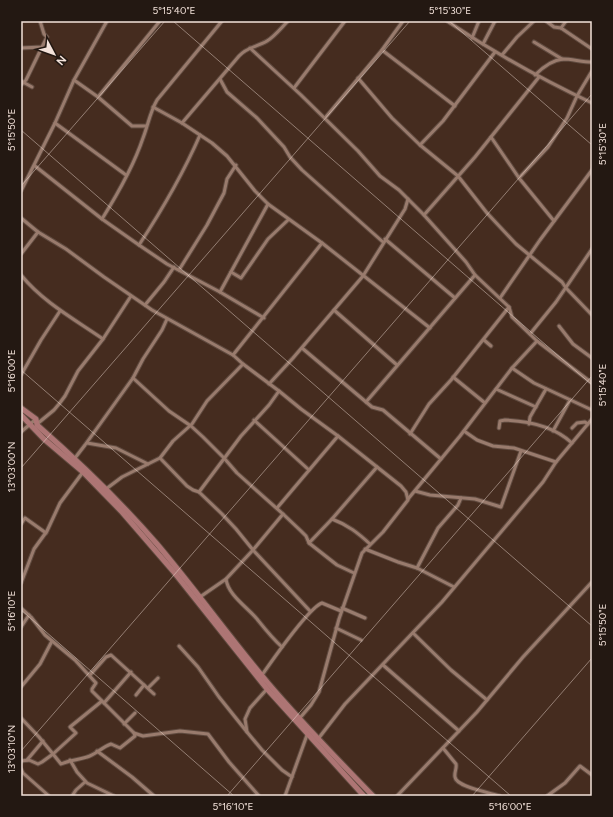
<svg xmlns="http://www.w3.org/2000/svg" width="613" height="817" font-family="Figtree,sans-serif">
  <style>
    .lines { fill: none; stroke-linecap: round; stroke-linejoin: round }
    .minor-casing { stroke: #5f4a3f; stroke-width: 5 }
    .primary-casing { stroke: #5f4a3f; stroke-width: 7 }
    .minor { stroke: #997b6d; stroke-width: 3 }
    .primary { stroke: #ad7574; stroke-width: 5 }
    .ticks { fill: none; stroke: #f3e2da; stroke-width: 1; stroke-opacity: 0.45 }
    .neatline { fill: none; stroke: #f3e2da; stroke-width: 1.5 }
    .ticks-label { font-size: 10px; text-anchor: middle; fill: #f3e2da }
  </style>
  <rect width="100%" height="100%" fill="#452c1f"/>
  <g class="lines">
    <defs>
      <g id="minor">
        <path d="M447 21C493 52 541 79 592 103"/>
        <polyline points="546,21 554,27 561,28 592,49"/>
        <polyline points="561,28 566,21"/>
        <polyline points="472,38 479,21"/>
        <polyline points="534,42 562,59"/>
        <polyline points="483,44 495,21"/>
        <polyline points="21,48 42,47 47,37 44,34 40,21"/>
        <polyline points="250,48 301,95 358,151 380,176 399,190 424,215 466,262 475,275 509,307 512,317 537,341 592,383"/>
        <polyline points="382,50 455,106"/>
        <polyline points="502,55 517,37 534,21"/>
        <path d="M535 75C542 68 553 60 563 59 572 59 582 62 592 62"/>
        <polyline points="358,78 392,118 420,145 458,176 487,213 516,244 562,282 566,288 592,315"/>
        <polyline points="220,79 227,92 257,118 284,147 290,157 302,170 383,242"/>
        <polyline points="74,80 98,97 160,21"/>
        <polyline points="21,81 32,87"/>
        <polyline points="21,85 26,80 42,47"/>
        <polyline points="294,88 345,21"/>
        <polyline points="98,97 132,126 146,126"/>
        <polyline points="153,107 182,123 212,143 227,156 255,191 268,204 322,243 430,328"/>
        <polyline points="325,118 382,50 403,21"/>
        <polyline points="55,123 126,175"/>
        <path d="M182 123 239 56C247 47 257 47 267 41 275 36 281 28 288 21"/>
        <polyline points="491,137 519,178 554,221"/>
        <polyline points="420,145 443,121 495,52"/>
        <polyline points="35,166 102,219 139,245 167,264 220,292 264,318"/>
        <polyline points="519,178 548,147 567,118 577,96 592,71"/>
        <polyline points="21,191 55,123 74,80 107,21"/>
        <polyline points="424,215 475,157 539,77"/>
        <polyline points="21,218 38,232 66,249 104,277 152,310 233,355 243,364 279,391 301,409 338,436 401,486 406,492 408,500 383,532 362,553 339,619 319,692 311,705 299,719"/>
        <path d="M102 219C117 195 134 165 143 138 148 125 150 112 157 100L222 21"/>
        <polyline points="385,239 455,298"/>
        <path d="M139 245C162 210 183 174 200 135"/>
        <polyline points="21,254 38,232"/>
        <polyline points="179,270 207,225 224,193 227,179 236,165"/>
        <polyline points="231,272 241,278 268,239 288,220"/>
        <path d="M21 275C43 302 74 319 103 339"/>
        <polyline points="220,292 268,204"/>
        <polyline points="500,298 540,240 592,170"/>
        <polyline points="145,305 164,282 174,267"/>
        <polyline points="334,310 397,365"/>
        <polyline points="559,326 573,344 592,358"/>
        <polyline points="530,334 556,302 592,249"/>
        <polyline points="484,340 491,346"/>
        <polyline points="302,348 372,407 383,410 441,459"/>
        <polyline points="233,355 322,243"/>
        <polyline points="512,368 534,383 592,410"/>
        <polyline points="21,375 41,340 60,311"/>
        <polyline points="453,377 485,403"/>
        <path d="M133 378 169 411 191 426 203 437 224 458 237 473 283 514 301 531 306 536 309 543 332 519C348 525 358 533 370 544"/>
        <polyline points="269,384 293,358 363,276 405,209 408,199"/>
        <polyline points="496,389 536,407"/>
        <polyline points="366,402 475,275"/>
        <polyline points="254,420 309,470"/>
        <polyline points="37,424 54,410 59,404 65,396 78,371 103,339 131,296"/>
        <polyline points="529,424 530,417 546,389"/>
        <path d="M499 428 500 421 505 420C529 421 554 426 572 443"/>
        <polyline points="572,428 577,423 585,422 588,424"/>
        <polyline points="464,431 477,440 493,446 514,448 556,462"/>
        <polyline points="553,431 570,400"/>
        <polyline points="21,432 36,419"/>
        <polyline points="410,434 429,404 451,380 509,307"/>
        <polyline points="87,443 116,448 148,464"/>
        <polyline points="75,458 85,445 133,378 143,359 162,330 167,319"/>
        <polyline points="160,458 187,486 193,490 199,492 222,514 236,529 253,550 310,611"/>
        <polyline points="106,489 122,477 160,458 173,441 192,424 207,401 243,364"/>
        <polyline points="415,491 430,495 475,499 501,507 521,451"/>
        <polyline points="199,492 241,436 269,405 279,391"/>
        <polyline points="408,499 460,436 512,368 537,341"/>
        <polyline points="277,508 338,436"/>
        <polyline points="332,519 377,467"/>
        <polyline points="21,524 25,518 46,533"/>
        <polyline points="309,543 337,565 354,573"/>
        <polyline points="365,549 398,562 417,568 454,587"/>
        <polyline points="417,568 438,528 458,505 461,498"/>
        <polyline points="21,583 34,549 47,531 60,503 83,472"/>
        <polyline points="200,597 226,579"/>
        <polyline points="21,608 31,617 45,635 75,660 96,683 92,689 92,691 102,701 70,727 76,733 53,754 39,737 21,718"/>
        <polyline points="342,608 365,618"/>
        <polyline points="21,627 29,615"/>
        <polyline points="336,628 361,640"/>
        <polyline points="413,633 451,670 487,700"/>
        <polyline points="179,646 198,667 219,697 247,732"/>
        <path d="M282 647C272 638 265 629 257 619 247 607 228 595 226 579L253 550 283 514"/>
        <polyline points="383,665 459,731"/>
        <polyline points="90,675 106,657 111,655 154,694"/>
        <path d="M262 675C272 661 308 608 322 603L341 611"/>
        <polyline points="21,687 40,664 52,641"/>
        <polyline points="148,688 158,678"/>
        <polyline points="267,689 250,708 245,719 247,732 262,750 282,770 292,777"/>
        <polyline points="136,695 144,685"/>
        <polyline points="102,701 134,733 143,736 180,731 208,734 229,762 259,796"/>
        <polyline points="104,703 131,672"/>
        <polyline points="124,724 135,713"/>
        <polyline points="318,739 345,704 442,602 543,482 556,462 592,419"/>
        <path d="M443 748 456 764C457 769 454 772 455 777 456 787 491 793 500 796"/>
        <polyline points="97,751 132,777 154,796"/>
        <polyline points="27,760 43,741"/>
        <polyline points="70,760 77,772 87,783 114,796"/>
        <path d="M21 761 29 760 38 764 42 762 53 754 61 764C70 760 78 760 87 757 95 755 102 747 111 744L120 748 135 736 134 733"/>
        <polyline points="21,769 23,773 49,796"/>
        <polyline points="72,796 76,790 85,782"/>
        <polyline points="285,796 307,735"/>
        <polyline points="397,796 477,712 523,657 592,582"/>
        <polyline points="547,796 565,783 580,766 592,775"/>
      </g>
      <g id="primary">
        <path d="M21 408 36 419 37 425C79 462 120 501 157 544 195 589 230 638 268 683 302 723 337 759 373 796"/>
        <polyline points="21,415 44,439 83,472 122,512 173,571 267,689 364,796"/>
      </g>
    </defs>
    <!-- minor casing -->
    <use href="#minor" class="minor-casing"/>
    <!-- primary casing -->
    <use href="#primary" class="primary-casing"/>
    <!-- minor -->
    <use href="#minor" class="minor"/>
    <!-- primary -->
    <use href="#primary" class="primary"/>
  </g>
  <!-- ticks -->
  <path class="ticks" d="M173 21 592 385M449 21 592 145M21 130 592 626M21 186 165 21M21 370 511 796M21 468 410 21M21 610 234 796M21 751 592 94M227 796 592 376M472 796 592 658"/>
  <!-- border -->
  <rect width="613" height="817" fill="none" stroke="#231812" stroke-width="44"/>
  <!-- north arrow -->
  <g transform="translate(54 54) rotate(131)" stroke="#231812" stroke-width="3" paint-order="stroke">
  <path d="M0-3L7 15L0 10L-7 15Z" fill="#f3e2da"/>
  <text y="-6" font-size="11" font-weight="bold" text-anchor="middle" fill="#f3e2da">N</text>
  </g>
  <rect x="22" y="22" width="569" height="773" class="neatline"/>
  <g class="ticks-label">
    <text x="174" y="14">5°15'40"E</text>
    <text x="450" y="14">5°15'30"E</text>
    <text transform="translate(11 130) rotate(-90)" y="4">5°15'50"E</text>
    <text transform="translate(602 144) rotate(-90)" y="4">5°15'30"E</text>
    <text transform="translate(11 371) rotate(-90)" y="4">5°16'00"E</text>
    <text transform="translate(602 385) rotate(-90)" y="4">5°15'40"E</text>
    <text transform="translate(11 467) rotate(-90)" y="4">13°03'00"N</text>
    <text transform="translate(11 611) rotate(-90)" y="4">5°16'10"E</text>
    <text transform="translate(602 625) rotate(-90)" y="4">5°15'50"E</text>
    <text transform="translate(11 749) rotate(-90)" y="4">13°03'10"N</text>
    <text x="233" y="810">5°16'10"E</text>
    <text x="510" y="810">5°16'00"E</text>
  </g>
</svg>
